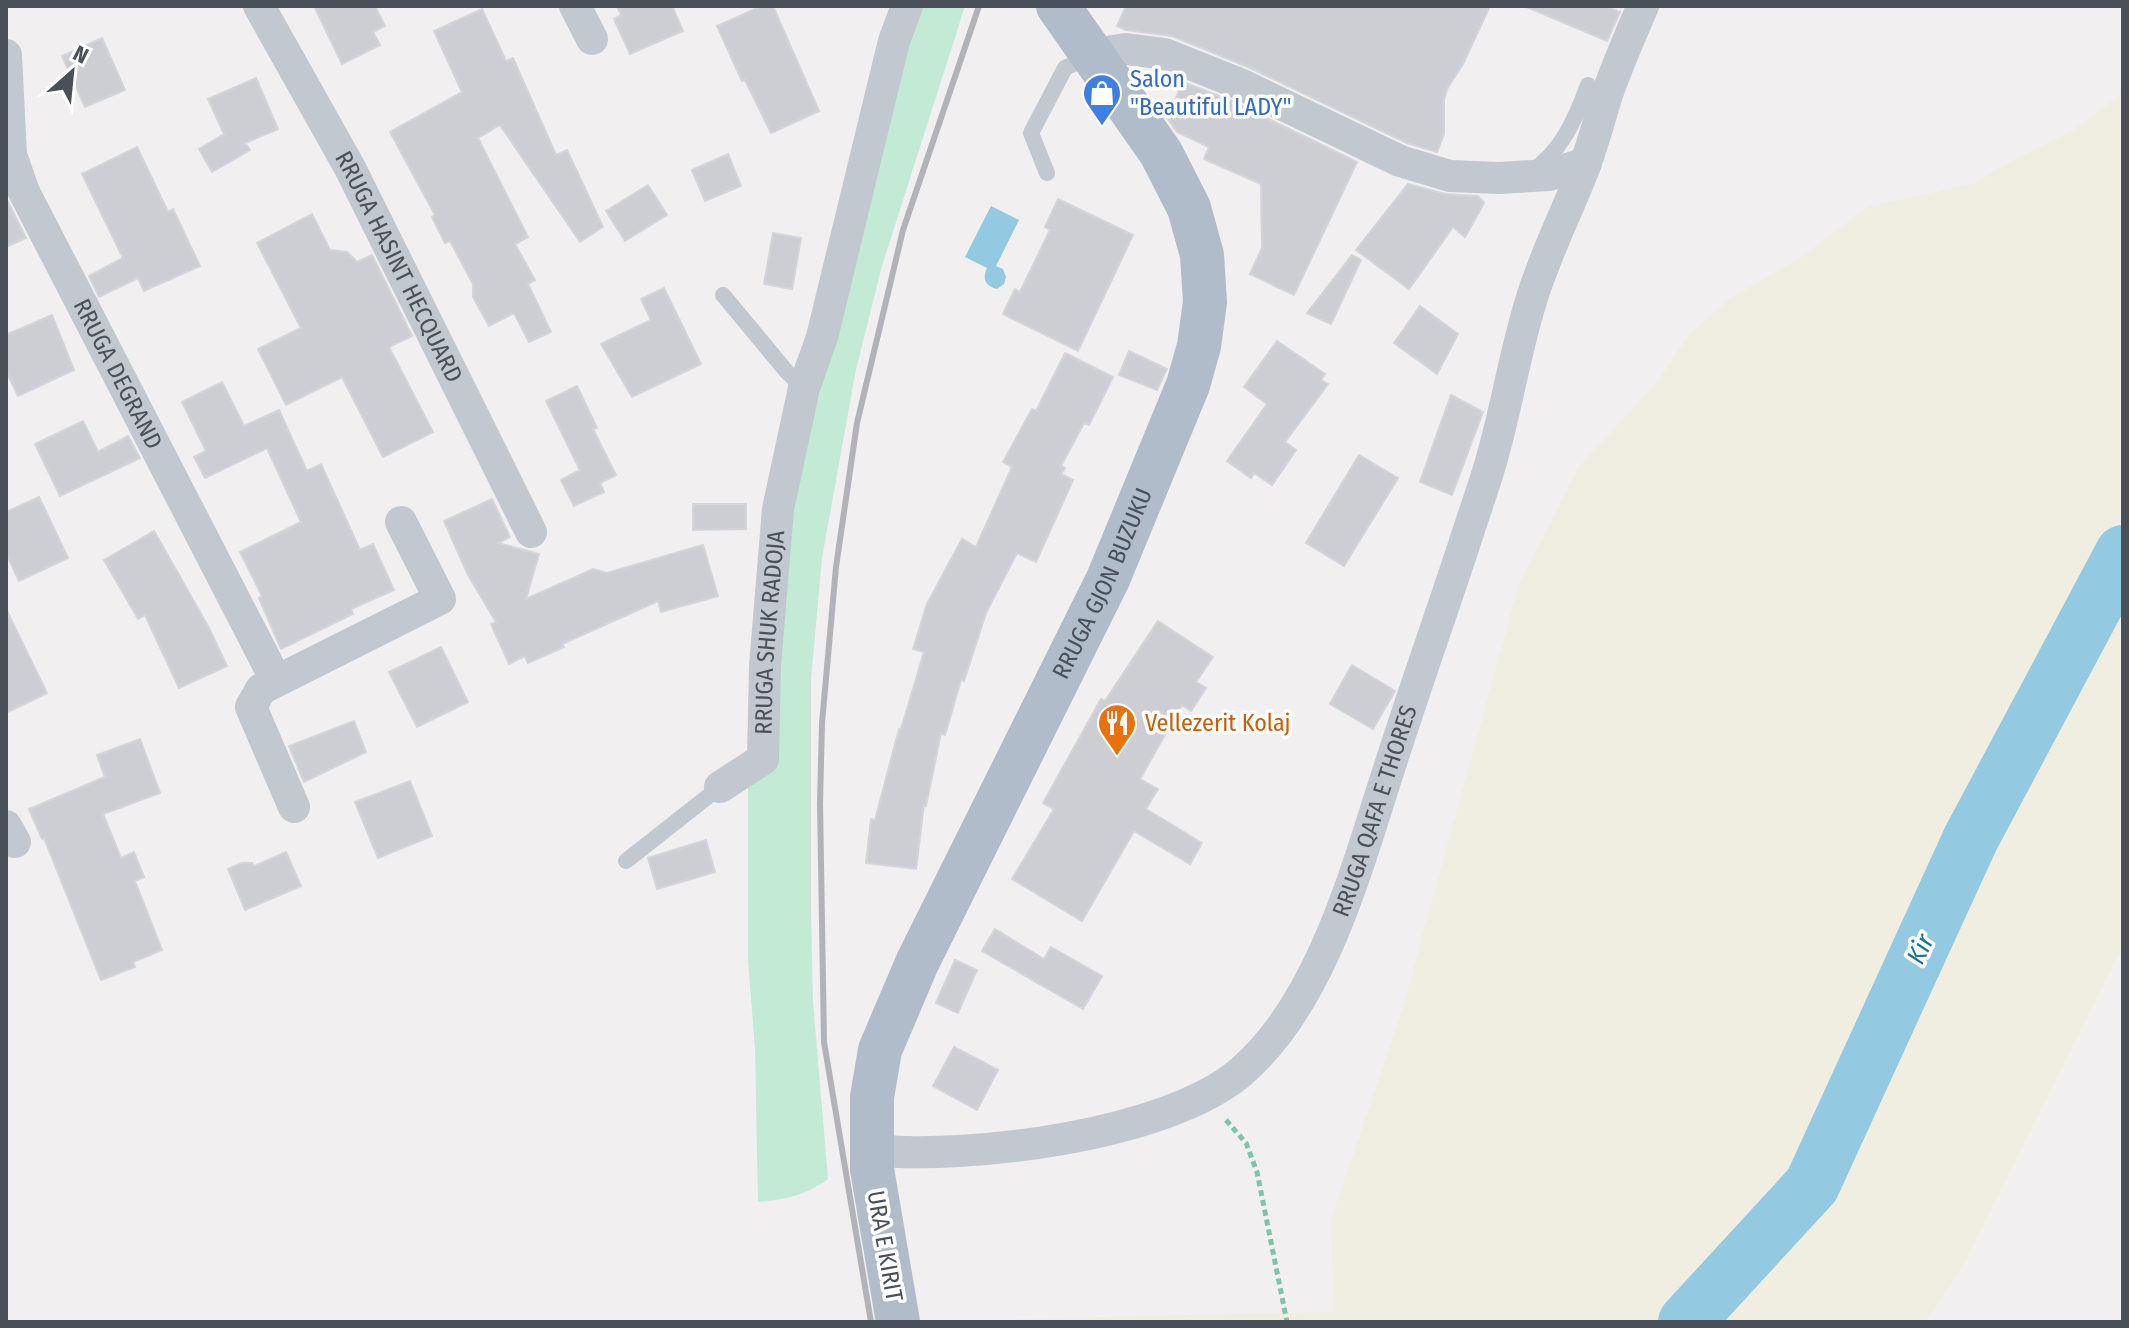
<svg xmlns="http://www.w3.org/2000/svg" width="2129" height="1328" font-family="'Fira Sans Condensed',sans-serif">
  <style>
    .green { fill: #c2ead5 }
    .sand { fill: #f0ede1 }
    .water { fill: #94cae1 }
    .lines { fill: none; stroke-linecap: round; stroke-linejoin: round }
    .river { stroke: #94cae1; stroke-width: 56 }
    .building { fill: #ccced3; stroke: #d3d5d9; stroke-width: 2 }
    .path { stroke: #7ec4a8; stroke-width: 5; stroke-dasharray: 6 4; stroke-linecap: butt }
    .service { stroke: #c1c8cf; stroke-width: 16 }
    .minor { stroke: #c1c8cf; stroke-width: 32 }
    .primary { stroke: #b1bcca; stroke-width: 44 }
    .rail { stroke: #b2b3b8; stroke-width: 6 }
    .labels { text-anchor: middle; stroke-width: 7; stroke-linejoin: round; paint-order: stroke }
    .shop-label { font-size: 24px; fill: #366cbe; stroke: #fff; text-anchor: start }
    .street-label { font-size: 24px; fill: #49505a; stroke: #fff }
    .food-label { font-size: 24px; fill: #c56008; stroke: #fff; text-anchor: start }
    .water-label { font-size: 26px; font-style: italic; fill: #1d7399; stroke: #fff }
  </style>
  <rect width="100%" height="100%" fill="#f1efef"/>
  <!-- green -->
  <path class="green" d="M916 6H965L881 269 856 369 822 558 811 679V916L813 1002 828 1179C805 1196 786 1199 758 1202L755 1049 748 960V778L775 700 793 492Z"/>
  <!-- sand -->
  <polygon class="sand" points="2123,93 2123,945 1961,1269 1925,1322 1008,1322 1017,1319 1334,1312 1331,1219 1402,1011 1519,584 1579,467 1658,381 1688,336 1728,300 1800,258 1868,207 1976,183 1999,168 2077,128"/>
  <!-- water -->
  <path class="water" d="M991 206 1019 220 996 266 1003 269 1006 277 1004 284 997 289C985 286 982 279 987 268L965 257Z"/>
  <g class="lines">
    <!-- river -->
    <polyline class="river" points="1686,1322 1812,1185 1971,838 2123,553"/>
  </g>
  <!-- building -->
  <g class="building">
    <polygon points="314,6 375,6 385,26 373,32 380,45 342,64"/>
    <polygon points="617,6 672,6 683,31 630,54 614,19 621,15"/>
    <polygon points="762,6 773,6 819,111 771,133 745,80 742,81 717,26"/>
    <polygon points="1126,6 1490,6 1463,64 1447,89 1444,100 1444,134 1437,152 1407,143 1248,67 1172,36 1126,30 1117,26"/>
    <polygon points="1524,6 1604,6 1620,12 1607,41"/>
    <polygon points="482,9 506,61 513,58 556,155 567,150 603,227 580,242 500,125 478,138 528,237 515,244 535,280 528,284 551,332 529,342 514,313 489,326 473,297 473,284 450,241 445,243 432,217 435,215 390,132 462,92 434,31"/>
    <polygon points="102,38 125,90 85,107 62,56"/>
    <polygon points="256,78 278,129 245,143 250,150 212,172 199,149 224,134 208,99"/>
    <polygon points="1183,82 1232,101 1357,162 1294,295 1250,274 1262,248 1261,184 1204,159 1209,147 1177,132 1167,118"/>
    <polygon points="137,147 168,212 173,209 200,266 144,291 138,278 99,297 89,276 123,258 82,174"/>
    <polygon points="728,154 741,186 705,201 692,170"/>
    <polygon points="1408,184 1445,194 1478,196 1484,203 1465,237 1453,227 1409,289 1356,250"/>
    <polygon points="648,185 667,215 625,241 606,211"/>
    <polygon points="6,198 26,238 6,247"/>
    <polygon points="1058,199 1133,235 1078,351 1003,314 1015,289 1020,292 1050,230 1045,227"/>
    <polygon points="312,214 330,250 347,252 357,262 372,255 412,336 389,347 433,432 383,457 342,377 286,405 258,349 301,328 257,243"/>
    <polygon points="773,233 801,238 792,289 764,284"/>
    <polygon points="1352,255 1361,260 1331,324 1307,313"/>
    <polygon points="664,288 701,364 632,397 601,344 651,320 641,299"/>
    <polygon points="1420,306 1458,334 1437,374 1394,343"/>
    <polygon points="52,315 74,370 18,396 6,371 6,335"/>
    <polygon points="1277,341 1325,374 1321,380 1328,384 1285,442 1296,450 1272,485 1254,473 1251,478 1227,461 1267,404 1244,387"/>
    <polygon points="1129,351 1167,369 1157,390 1119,375"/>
    <polygon points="1065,353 1113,377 1089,425 1084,423 1061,466 1065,468 1061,474 1073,480 1036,562 1017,553 986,613 964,681 961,680 945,735 941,733 926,806 924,805 916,869 866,863 871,819 875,820 899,729 901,729 924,652 913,649 927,604 962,539 976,547 1012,467 1003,462 1032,409 1036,411"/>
    <polygon points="222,382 244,426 279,410 307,471 321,464 360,550 373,544 394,590 351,609 353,614 281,649 259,598 262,596 240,552 301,522 267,448 205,478 194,457 206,451 182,402"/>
    <polygon points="577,386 597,428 593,429 616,475 600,483 604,492 574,506 561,480 580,470 546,401"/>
    <polygon points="1451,395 1483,412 1452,495 1420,482"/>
    <polygon points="83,421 98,452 128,436 140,458 60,496 35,444"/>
    <polygon points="1359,455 1398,478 1344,566 1306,543"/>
    <polygon points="39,497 68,558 19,581 6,553 6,512"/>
    <polygon points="492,499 510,537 498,543 539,554 526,599 593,569 607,573 703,545 718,596 661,612 658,601 562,644 564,647 528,663 525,656 509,664 491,624 496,622 468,575 444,521"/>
    <polygon points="693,504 746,504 746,529 693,530"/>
    <polygon points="154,531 209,628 227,666 179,688 145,615 138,619 104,560"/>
    <polygon points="6,609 47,693 6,713"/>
    <polygon points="1158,621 1213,657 1196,682 1206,688 1191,711 1182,705 1140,779 1158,789 1146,809 1202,843 1190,864 1134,831 1082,921 1012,879 1054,809 1043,803 1101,699 1105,701"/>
    <polygon points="441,647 468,702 417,727 389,672"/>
    <polygon points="1352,665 1395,691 1373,729 1330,704"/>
    <polygon points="354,721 366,752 304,782 289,746"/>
    <polygon points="140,739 160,793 103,814 121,858 134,852 144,877 135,881 162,950 133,962 135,967 101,980 44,838 42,839 29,809 105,777 97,755"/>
    <polygon points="410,781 432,836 378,858 355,802"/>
    <polygon points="706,840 715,872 657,889 648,858"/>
    <polygon points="286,852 301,886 245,910 228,869 242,863 252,863 254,866"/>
    <polygon points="995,929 1044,959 1051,947 1102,976 1083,1009 982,951"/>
    <polygon points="955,960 977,970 958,1013 936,1003"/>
    <polygon points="954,1047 998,1070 977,1110 933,1086"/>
  </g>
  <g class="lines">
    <!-- path -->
    <polyline class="path" points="1226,1120 1246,1143 1257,1172 1287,1322"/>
    <!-- service -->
    <g class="service">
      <path d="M1530 172C1561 153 1576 118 1588 85"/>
      <polyline points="1047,173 1031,133 1065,68 1092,55"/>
      <polyline points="723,295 787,372 804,388"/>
      <polyline points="626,861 720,787"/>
    </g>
    <!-- minor -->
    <g class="minor">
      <path id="s1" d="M259 6 350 168 531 532"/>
      <polyline points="575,6 592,39"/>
      <polyline points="1093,54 1126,49 1165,54 1240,84 1400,161 1450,176 1499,178 1549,175 1586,163"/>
      <path id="s2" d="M6 55 11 155 24 192 276 680"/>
      <path id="s3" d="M720 787 763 759 765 666 778 509 804 388 822 337 894 41 907 6"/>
      <polyline points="294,807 251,707 261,689 440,599 401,522"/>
      <polyline points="6,826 15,842"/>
      <path id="s4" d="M871 1150C967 1160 1166 1136 1241 1072 1322 1002 1356 870 1388 772 1412 696 1439 621 1464 545 1473 516 1484 487 1492 458 1507 406 1515 352 1531 301 1545 254 1568 210 1585 165 1594 141 1600 116 1608 92 1618 63 1631 34 1643 6"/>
    </g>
    <!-- primary -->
    <path class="primary" id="s5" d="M898 1322 872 1169V1097L880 1050 917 963 1108 579 1188 385 1199 346 1205 302 1202 255 1189 208 1161 153 1058 6"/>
    <!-- rail -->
    <polyline class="rail" points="871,1322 824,1042 820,803 822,723 836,567 857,423 903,230 979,6"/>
  </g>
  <!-- icons -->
  <defs>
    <symbol id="shop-pin" viewBox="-11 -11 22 30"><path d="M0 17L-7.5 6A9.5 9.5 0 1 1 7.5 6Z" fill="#3f7fe0" stroke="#fff"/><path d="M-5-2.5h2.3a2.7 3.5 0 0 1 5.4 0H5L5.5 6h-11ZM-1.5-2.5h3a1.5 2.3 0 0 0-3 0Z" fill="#fff"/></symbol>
    <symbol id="restaurant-pin" viewBox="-11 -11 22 30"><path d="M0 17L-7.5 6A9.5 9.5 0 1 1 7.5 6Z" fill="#e8710a" stroke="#fff"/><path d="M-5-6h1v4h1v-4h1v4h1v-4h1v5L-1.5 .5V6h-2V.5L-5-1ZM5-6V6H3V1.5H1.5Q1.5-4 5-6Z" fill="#fff"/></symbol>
  </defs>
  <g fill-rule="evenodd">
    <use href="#shop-pin" x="1080" y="71" width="44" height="60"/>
    <use href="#restaurant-pin" x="1095" y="701" width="44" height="60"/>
  </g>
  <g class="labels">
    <!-- shop labels -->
    <g class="shop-label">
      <text x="1130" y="87">Salon<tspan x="1130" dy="28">"Beautiful LADY"</tspan></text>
    </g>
    <!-- street labels -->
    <g class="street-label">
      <text dy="8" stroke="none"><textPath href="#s1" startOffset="296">RRUGA HASINT HECQUARD</textPath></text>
      <text dy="8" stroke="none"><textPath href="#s2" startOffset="344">RRUGA DEGRAND</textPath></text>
      <text dy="8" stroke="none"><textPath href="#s5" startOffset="792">RRUGA GJON BUZUKU</textPath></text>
      <text dy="8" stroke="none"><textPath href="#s3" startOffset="178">RRUGA SHUK RADOJA</textPath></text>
      <text dy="8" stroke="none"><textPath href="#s4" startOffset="682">RRUGA QAFA E THORES</textPath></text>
      <text transform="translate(885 1246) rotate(80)" y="8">URA E KIRIT</text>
    </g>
    <!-- food labels -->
    <g class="food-label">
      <text x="1145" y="731">Vellezerit Kolaj</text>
    </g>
    <!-- water labels -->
    <g class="water-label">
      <text transform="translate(1920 949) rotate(-65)" y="9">Kir</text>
    </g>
  </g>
  <!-- border -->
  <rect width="2129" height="1328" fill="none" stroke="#49505a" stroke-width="16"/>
  <!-- north arrow -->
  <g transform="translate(72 72) rotate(27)" stroke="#ffffff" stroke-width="6" paint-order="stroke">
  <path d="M0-6L14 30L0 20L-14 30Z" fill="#49505a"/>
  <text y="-12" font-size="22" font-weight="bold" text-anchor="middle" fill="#49505a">N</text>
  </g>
</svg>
